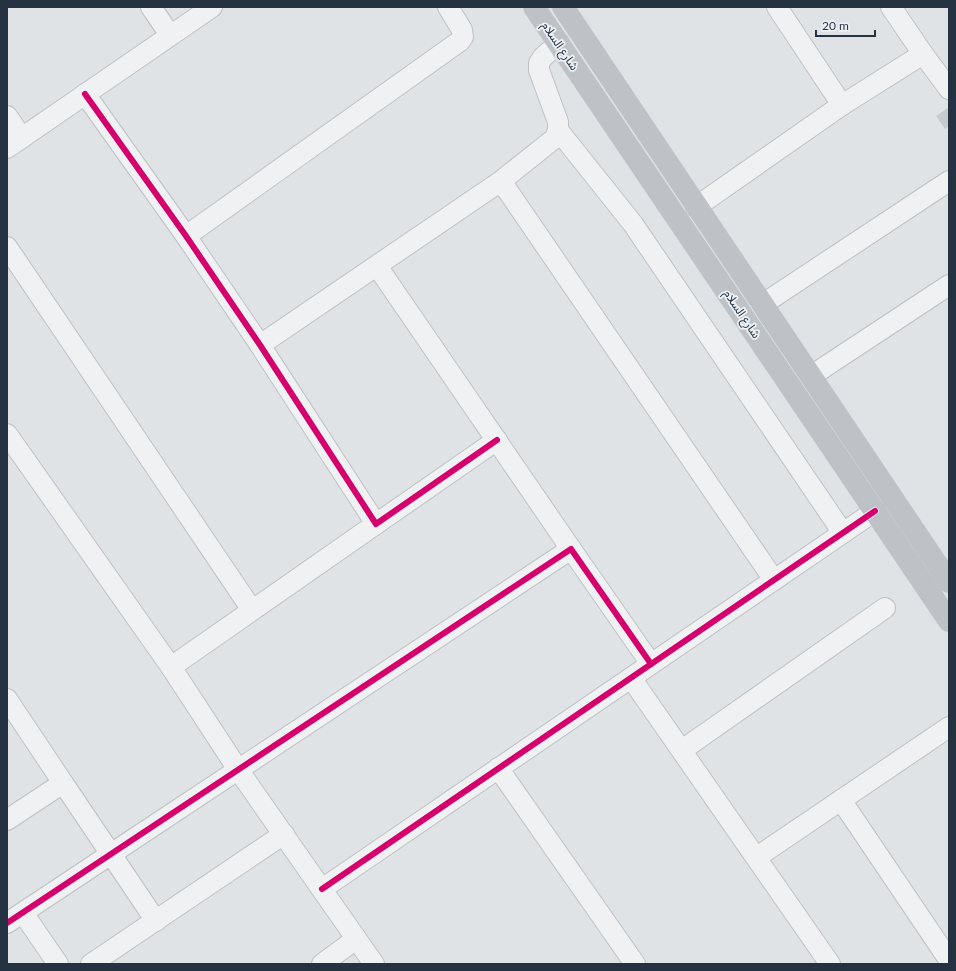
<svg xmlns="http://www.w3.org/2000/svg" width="956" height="971" font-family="Lato,'Noto Sans Arabic',sans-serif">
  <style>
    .building { fill: #c8cbce }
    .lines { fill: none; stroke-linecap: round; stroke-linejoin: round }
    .street-casing { stroke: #bec1c4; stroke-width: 22 }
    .street { stroke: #f0f1f3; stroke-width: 20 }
    .secondary { stroke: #bec2c6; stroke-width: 22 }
    .cycleway-casing { stroke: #edf2f6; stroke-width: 8 }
    .cycleway { stroke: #d6006c; stroke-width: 6 }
    .labels { text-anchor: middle; stroke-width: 3.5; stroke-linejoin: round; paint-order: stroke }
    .street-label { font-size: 12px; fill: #253241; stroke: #edf2f6 }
  </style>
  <rect width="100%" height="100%" fill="#e0e3e6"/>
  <!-- building -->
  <polygon class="building" points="949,107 949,126 945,129 936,116"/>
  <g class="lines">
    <defs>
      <g id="street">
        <polyline points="151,7 170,35"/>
        <polyline points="777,7 842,105"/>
        <polyline points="891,7 923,54 949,89"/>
        <polyline points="85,94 186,236 260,345 376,524 497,440"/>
        <polyline points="7,116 22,138"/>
        <polyline points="558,130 633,224 843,533"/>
        <polyline points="7,148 212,7"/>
        <polyline points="501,181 774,580"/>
        <polyline points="696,207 842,105 923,54"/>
        <polyline points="186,236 460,41 463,37 462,30 448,7"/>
        <polyline points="7,247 252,610"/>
        <polyline points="377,266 571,549"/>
        <polyline points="763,304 949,181"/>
        <polyline points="260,345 501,181 555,138 558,130 558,122 539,70 539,63 543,57 559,43"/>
        <polyline points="811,376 949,285"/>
        <polyline points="7,434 171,667 239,771 374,964"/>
        <polyline points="171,667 376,524"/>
        <polyline points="631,678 830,964"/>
        <polyline points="7,699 63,783"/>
        <polyline points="682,750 885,608"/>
        <polyline points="498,768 635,964"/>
        <polyline points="841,800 949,960"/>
        <polyline points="7,820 63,783 156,921"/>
        <polyline points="757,857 949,727"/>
        <polyline points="322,889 875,511"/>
        <polyline points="23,913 58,964"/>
        <path d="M7 923C195 798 384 674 571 549L651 664"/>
        <polyline points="91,964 284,834"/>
        <polyline points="322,964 356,939"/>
      </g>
    </defs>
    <!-- street casing -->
    <use href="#street" class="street-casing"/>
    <!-- street -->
    <use href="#street" class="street"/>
    <!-- secondary -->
    <g class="secondary">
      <polyline points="534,7 949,621"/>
      <polyline points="563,7 949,582"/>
    </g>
    <defs>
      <g id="cycleway">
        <polyline points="85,94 186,236 260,345 376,524 497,440"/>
        <polyline points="322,889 875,511"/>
        <path d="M7 923C195 798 384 674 571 549L651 664"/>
      </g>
    </defs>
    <!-- cycleway casing -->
    <use href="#cycleway" class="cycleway-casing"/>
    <!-- cycleway -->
    <use href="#cycleway" class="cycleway"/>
  </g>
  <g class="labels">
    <!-- street labels -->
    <g class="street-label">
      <text transform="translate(560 46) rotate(56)" y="4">شارع السلام</text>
      <text transform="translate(742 314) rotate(56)" y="4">شارع السلام</text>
    </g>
  </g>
  <!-- border -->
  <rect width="956" height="971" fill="none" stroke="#253241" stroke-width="16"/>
  <!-- scale -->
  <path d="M816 30v6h59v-6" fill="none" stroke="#253241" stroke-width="2"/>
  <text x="822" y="30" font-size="12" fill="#253241" stroke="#edf2f6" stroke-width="3" paint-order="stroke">20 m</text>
</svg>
